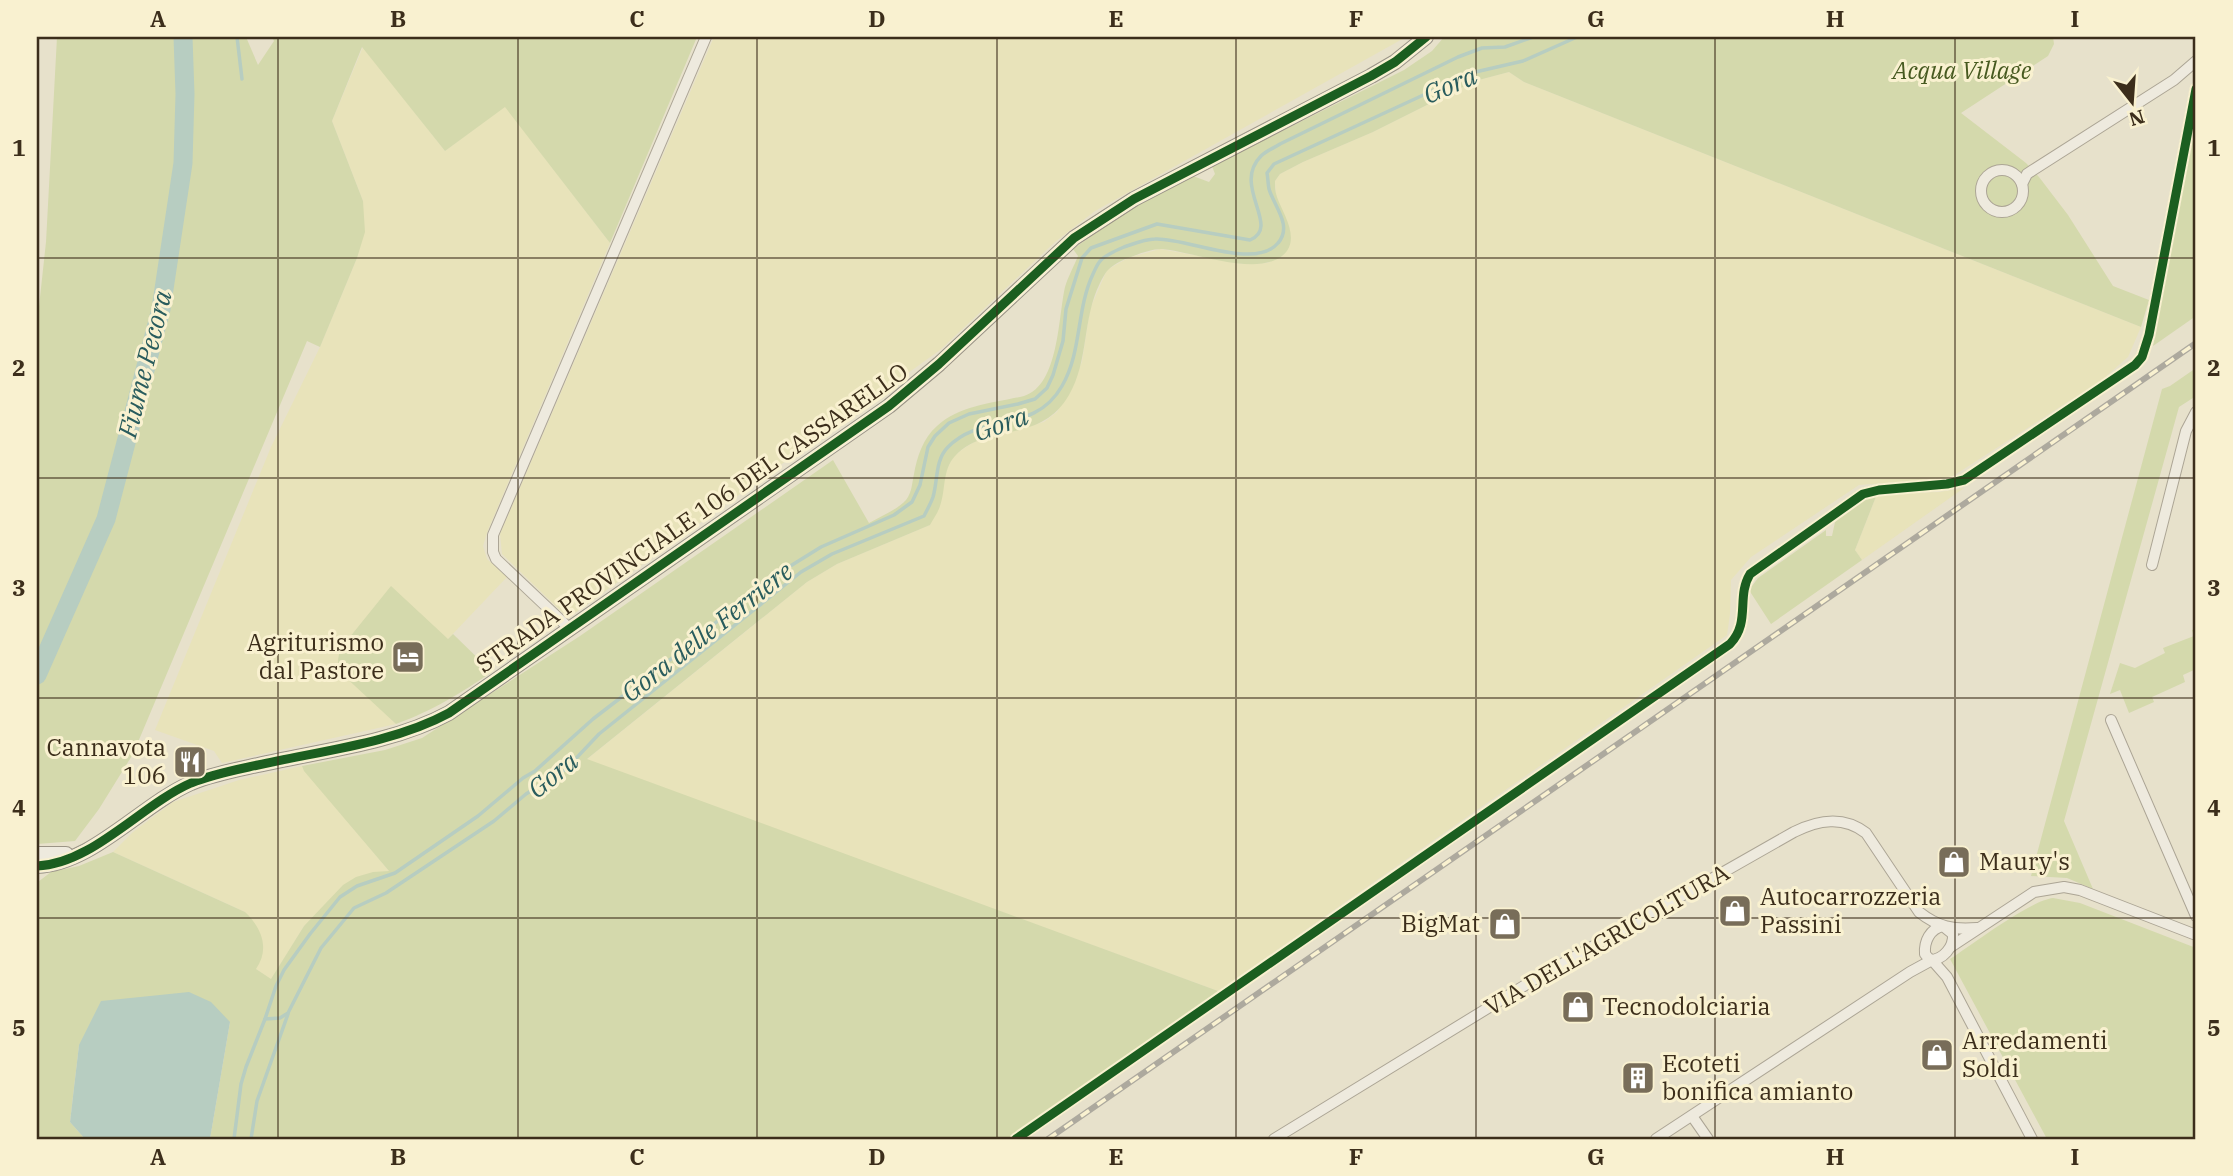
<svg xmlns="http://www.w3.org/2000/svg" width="2233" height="1176" font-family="'IBM Plex Serif',serif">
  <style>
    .farmland { fill: #e8e3ba }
    .green { fill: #d4d9ac }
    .water { fill: #b7cdc1 }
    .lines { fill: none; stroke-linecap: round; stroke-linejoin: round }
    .stream { stroke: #b7cdc1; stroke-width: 3.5 }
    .river { stroke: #b7cdc1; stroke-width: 19 }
    .street-casing { stroke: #aca595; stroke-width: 12 }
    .secondary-casing { stroke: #9b9485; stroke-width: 16 }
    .street { stroke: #eeeade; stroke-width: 10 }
    .secondary { stroke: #eeeade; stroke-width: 14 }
    .rail-casing { stroke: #ada99e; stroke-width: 6 }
    .rail { stroke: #f9f1d0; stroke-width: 3.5; stroke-dasharray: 10; stroke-linecap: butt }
    .cycleway-casing { stroke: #f9f1d0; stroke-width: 13 }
    .cycleway { stroke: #1b5e20; stroke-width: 9 }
    .grid { fill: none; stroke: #3c2e1b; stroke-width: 2; stroke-opacity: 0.55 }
    .labels { text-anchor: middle; stroke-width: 6; stroke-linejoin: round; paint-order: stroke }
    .park-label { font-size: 24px; font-style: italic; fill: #475a20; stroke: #f9f1d0 }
    .street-label { font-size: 24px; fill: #3c2e1b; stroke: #f9f1d0 }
    .poi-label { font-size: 24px; fill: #3c2e1b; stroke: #f9f1d0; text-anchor: start }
    .water-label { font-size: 26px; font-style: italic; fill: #295c5d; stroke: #f9f1d0 }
    .neatline { fill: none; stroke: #3c2e1b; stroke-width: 2.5 }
    .grid-label { font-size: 23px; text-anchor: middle; font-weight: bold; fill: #3c2e1b }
  </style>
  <rect width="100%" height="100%" fill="#e7e1cb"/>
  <!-- farmland -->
  <g class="farmland">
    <polygon points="714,37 1406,37 1095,211 1055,242 940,350 568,618 502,554 500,534"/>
    <polygon points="363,47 445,151 505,106 610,243 488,530 483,546 487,559 507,577 448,639 338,668 396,724 222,763 214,751 155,730 271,447 320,347 357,258 363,201 332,121"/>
    <polygon points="1509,72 1524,82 2141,327 2128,357 2103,379 1950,478 1859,485 1751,557 1731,580 1730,614 1727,635 1218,991 586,760 807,582 837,564 930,525 946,471 953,457 963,449 976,441 1044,422 1057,412 1082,362 1090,309 1107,270 1128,258 1160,249 1243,264 1267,263 1283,255 1290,243 1290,230 1276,195 1275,181 1280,174 1303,162 1373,132 1475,81"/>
    <polygon points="1964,488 1862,560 1855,550 1877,494 1939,492"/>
    <polygon points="302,766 305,771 389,871 304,926 271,980 256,969 245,912 113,852 133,832 173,802 239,780"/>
  </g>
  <!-- green -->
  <g class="green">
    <polygon points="57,37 246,37 258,65 274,41 272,37 697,37 610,243 505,107 445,151 362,47 332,121 363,201 365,232 357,258 320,347 307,341 133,754 99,809 75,841 37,844 37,325 46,242"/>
    <path d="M1444 37H2053L2054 44 2048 56 1961 113 2026 163 2039 177 2068 215 2113 286 2149 300 2141 327 1524 82 1509 72 1475 81 1373 132 1303 162 1280 174 1275 181C1275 186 1275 192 1277 197 1283 214 1302 240 1282 256 1255 277 1195 252 1162 249 1152 249 1141 253 1131 257 1124 259 1114 264 1108 270 1105 273 1102 279 1100 283 1082 319 1089 361 1069 395 1040 445 987 422 955 456 942 470 946 490 940 506 938 513 933 519 930 525L837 564 807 582 587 759 1218 991 1007 1139H210L230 1022 79 1045 70 1122 85 1139H37L38 882 51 872 79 866 113 852 245 912C262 928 270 949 256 969L271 979 304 926 343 885 356 877 373 872 389 871 304 771 302 766 385 750 422 738 580 636 833 460 869 523C881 516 897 510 906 500 912 492 912 483 914 474 917 457 923 438 937 426 960 405 995 403 1024 396 1059 385 1058 318 1065 287 1068 277 1074 266 1078 256L1073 249 1127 211 1193 176 1209 182 1215 174 1212 166 1404 70 1432 51Z"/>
    <polygon points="2196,115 2196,316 2153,346"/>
    <polygon points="2196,368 2196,396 2179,407 2064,821 2093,889 2067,878 2031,876 2162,389 2170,386"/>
    <polygon points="1877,494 1855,550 1862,560 1771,624 1749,590 1758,578 1826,530 1826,536 1832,536 1835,522 1867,498"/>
    <path d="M391 586 448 639 453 634 492 672C459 694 434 710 396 724L341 673C336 665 338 657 341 648Z"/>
    <polygon points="2196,629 2196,669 2183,675 2185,682 2152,697 2154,702 2129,713 2120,690 2110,694 2120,663 2135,668 2165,653 2163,648 2194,636 2192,630"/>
    <path d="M2053 898 2080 903 2196 948V1139H2047L1950 959C1973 944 2029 901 2053 898Z"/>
  </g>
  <!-- water -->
  <polygon class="water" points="189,992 211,1002 230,1022 210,1139 85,1139 70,1122 79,1045 101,1001"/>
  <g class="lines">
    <!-- stream -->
    <g class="stream">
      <polyline points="237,37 242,79"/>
      <path d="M265 1019 280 1018 288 1013 321 948 354 908 386 893 494 821 526 794 566 769 599 734 801 572 832 554 924 516C927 510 931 503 933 497 938 480 935 460 948 447 982 412 1034 435 1062 386 1082 352 1076 310 1093 274 1095 270 1097 264 1101 260 1106 255 1117 250 1124 247 1133 244 1145 239 1155 239 1185 237 1255 271 1278 243 1293 226 1274 206 1269 189 1268 184 1268 178 1267 173L1274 164 1471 73 1523 61 1577 37"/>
      <path d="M234 1139 241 1084 246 1067 265 1019 276 986 284 970 310 934 340 897 357 886 395 873 478 816 523 778 535 771 593 719 684 649 763 583 821 547 894 515 912 502 920 485 928 447 935 436 949 423 969 414 1018 404 1035 399 1047 388 1053 375 1063 341 1066 309 1082 258 1091 248 1157 224 1250 240C1282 227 1231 186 1261 156 1266 151 1274 148 1280 144L1458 57 1482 48 1505 47 1533 37"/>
      <polyline points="251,1139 257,1101 288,1014"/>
    </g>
    <!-- river -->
    <polyline class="river" points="37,675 106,519 161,309 183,163 185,94 183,37"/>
    <defs>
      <g id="street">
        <circle cx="2002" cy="191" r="21"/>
        <polyline points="2022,184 2027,174 2033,170 2174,80 2196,61"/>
        <polyline points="2152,565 2186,431 2196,412"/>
        <polyline points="570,629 496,559 493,552 493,535 706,37"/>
        <polyline points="2111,720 2196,916"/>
        <path d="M1943 926 1953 934C1954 947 1943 960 1930 960L1925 954C1924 941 1930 929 1943 926Z"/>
        <polyline points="1952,946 2034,892 2064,887 2080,890 2196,935"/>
        <polyline points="1692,1116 1708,1139"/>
        <path d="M1016 1139 1730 644C1751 622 1736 597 1750 574L1863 494 1879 490 1947 484 1964 480 2135 365 2142 357 2149 335 2196 89"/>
        <path d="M1274 1139 1532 981 1794 832C1818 820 1843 815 1866 833L1919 912C1938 927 1953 930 1977 928"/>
        <polyline points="1656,1139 1910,972 1932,960 1947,977 2032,1139"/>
      </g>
      <g id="secondary">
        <polyline points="37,854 66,854"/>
        <path d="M37 866C92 864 141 805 191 783 213 774 235 770 258 765 320 751 394 743 449 713L889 406 939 364 1074 238 1134 199 1371 76 1395 62 1426 37"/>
      </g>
    </defs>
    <!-- street casing -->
    <use href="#street" class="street-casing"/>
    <!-- secondary casing -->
    <use href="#secondary" class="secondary-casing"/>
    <!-- street -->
    <use href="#street" class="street"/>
    <!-- secondary -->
    <use href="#secondary" class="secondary"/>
    <defs>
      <polyline id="rail" points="1048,1139 2196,343"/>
    </defs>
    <!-- rail casing -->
    <use href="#rail" class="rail-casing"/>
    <!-- rail -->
    <use href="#rail" class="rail"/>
    <defs>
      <g id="cycleway">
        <path d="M37 866C92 864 141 805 191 783 213 774 235 770 258 765 320 751 394 743 449 713L889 406 939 364 1074 238 1134 199 1371 76 1395 62 1426 37"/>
        <path d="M1016 1139 1730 644C1751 622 1736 597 1750 574L1863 494 1879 490 1947 484 1964 480 2135 365 2142 357 2149 335 2196 89"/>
      </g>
    </defs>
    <!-- cycleway casing -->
    <use href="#cycleway" class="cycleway-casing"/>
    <!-- cycleway -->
    <use href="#cycleway" class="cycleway"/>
  </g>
  <!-- grid -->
  <path class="grid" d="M278 37V1139M518 37V1139M757 37V1139M997 37V1139M1236 37V1139M1476 37V1139M1715 37V1139M1955 37V1139M37 258H2196M37 478H2196M37 698H2196M37 918H2196"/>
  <!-- icons -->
  <defs>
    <symbol id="hotel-square" viewBox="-11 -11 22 22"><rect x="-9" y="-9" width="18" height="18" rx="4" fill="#786d59" stroke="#f9f1d0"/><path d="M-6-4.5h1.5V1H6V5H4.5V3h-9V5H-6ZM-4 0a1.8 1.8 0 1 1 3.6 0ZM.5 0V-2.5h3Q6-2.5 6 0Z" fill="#fff"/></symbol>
    <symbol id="restaurant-square" viewBox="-11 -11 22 22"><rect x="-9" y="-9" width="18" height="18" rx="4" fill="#786d59" stroke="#f9f1d0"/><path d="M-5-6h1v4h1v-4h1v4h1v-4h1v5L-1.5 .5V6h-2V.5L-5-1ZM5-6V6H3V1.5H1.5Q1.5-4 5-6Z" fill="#fff"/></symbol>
    <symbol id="shop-square" viewBox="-11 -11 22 22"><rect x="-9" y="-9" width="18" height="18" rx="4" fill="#786d59" stroke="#f9f1d0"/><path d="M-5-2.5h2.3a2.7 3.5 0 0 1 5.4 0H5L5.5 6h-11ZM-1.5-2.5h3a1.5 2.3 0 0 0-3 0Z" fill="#fff"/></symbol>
    <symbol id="building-square" viewBox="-11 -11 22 22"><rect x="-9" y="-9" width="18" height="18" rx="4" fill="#786d59" stroke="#f9f1d0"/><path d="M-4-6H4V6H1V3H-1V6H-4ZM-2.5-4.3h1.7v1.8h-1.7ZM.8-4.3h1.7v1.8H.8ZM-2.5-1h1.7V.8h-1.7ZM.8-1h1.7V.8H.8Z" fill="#fff"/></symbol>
  </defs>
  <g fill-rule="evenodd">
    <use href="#hotel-square" x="389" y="638" width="38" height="38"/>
    <use href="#restaurant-square" x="171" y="743" width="38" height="38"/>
    <use href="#shop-square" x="1935" y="843" width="38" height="38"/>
    <use href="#shop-square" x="1716" y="892" width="38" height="38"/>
    <use href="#shop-square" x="1486" y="905" width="38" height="38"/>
    <use href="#shop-square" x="1559" y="988" width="38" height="38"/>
    <use href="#shop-square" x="1918" y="1036" width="38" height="38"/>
    <use href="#building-square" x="1619" y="1059" width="38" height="38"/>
  </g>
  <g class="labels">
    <!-- park labels -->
    <g class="park-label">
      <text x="1962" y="79">Acqua Village</text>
    </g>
    <!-- street labels -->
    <g class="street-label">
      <text transform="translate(692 518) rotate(-35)" y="8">STRADA PROVINCIALE 106 DEL CASSARELLO</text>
      <text transform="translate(1607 940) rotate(-30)" y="8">VIA DELL'AGRICOLTURA</text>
    </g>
    <!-- poi labels -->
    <g class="poi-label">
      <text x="384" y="651" text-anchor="end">Agriturismo<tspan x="384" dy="28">dal Pastore</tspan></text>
      <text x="166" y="756" text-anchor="end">Cannavota<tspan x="166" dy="28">106</tspan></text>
      <text x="1979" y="870">Maury's</text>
      <text x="1760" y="905">Autocarrozzeria<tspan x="1760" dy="28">Passini</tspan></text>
      <text x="1480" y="932" text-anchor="end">BigMat</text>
      <text x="1602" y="1015">Tecnodolciaria</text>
      <text x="1962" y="1049">Arredamenti<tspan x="1962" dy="28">Soldi</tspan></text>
      <text x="1662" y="1072">Ecoteti<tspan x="1662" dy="28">bonifica amianto</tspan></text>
    </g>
    <!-- water labels -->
    <g class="water-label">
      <text transform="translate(1450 85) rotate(-23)" y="9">Gora</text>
      <text transform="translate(145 364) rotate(-76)" y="9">Fiume Pecora</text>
      <text transform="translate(1001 424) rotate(-19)" y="9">Gora</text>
      <text transform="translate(707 632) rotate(-38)" y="9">Gora delle Ferriere</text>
      <text transform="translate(553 775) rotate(-39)" y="9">Gora</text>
    </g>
  </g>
  <!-- border -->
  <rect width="2233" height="1176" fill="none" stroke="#f9f1d0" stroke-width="77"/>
  <!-- north arrow -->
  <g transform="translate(2132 102) rotate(163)" stroke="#f9f1d0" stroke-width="5" paint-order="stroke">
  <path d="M0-5L12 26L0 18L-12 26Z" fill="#3c2e1b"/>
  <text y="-10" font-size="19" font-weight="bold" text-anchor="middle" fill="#3c2e1b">N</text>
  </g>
  <rect x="38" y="38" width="2156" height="1100" class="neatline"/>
  <g class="grid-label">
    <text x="158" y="27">A</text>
    <text x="398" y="27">B</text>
    <text x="637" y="27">C</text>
    <text x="877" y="27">D</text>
    <text x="1116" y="27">E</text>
    <text x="1356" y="27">F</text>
    <text x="1596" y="27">G</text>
    <text x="1835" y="27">H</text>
    <text x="2075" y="27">I</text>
    <text x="19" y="156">1</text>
    <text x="2214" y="156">1</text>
    <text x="19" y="376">2</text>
    <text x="2214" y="376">2</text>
    <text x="19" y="596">3</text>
    <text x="2214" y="596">3</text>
    <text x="19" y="816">4</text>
    <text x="2214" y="816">4</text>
    <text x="19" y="1036">5</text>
    <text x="2214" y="1036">5</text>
    <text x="158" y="1165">A</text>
    <text x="398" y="1165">B</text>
    <text x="637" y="1165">C</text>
    <text x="877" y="1165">D</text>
    <text x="1116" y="1165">E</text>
    <text x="1356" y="1165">F</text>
    <text x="1596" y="1165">G</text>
    <text x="1835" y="1165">H</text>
    <text x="2075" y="1165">I</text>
  </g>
</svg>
